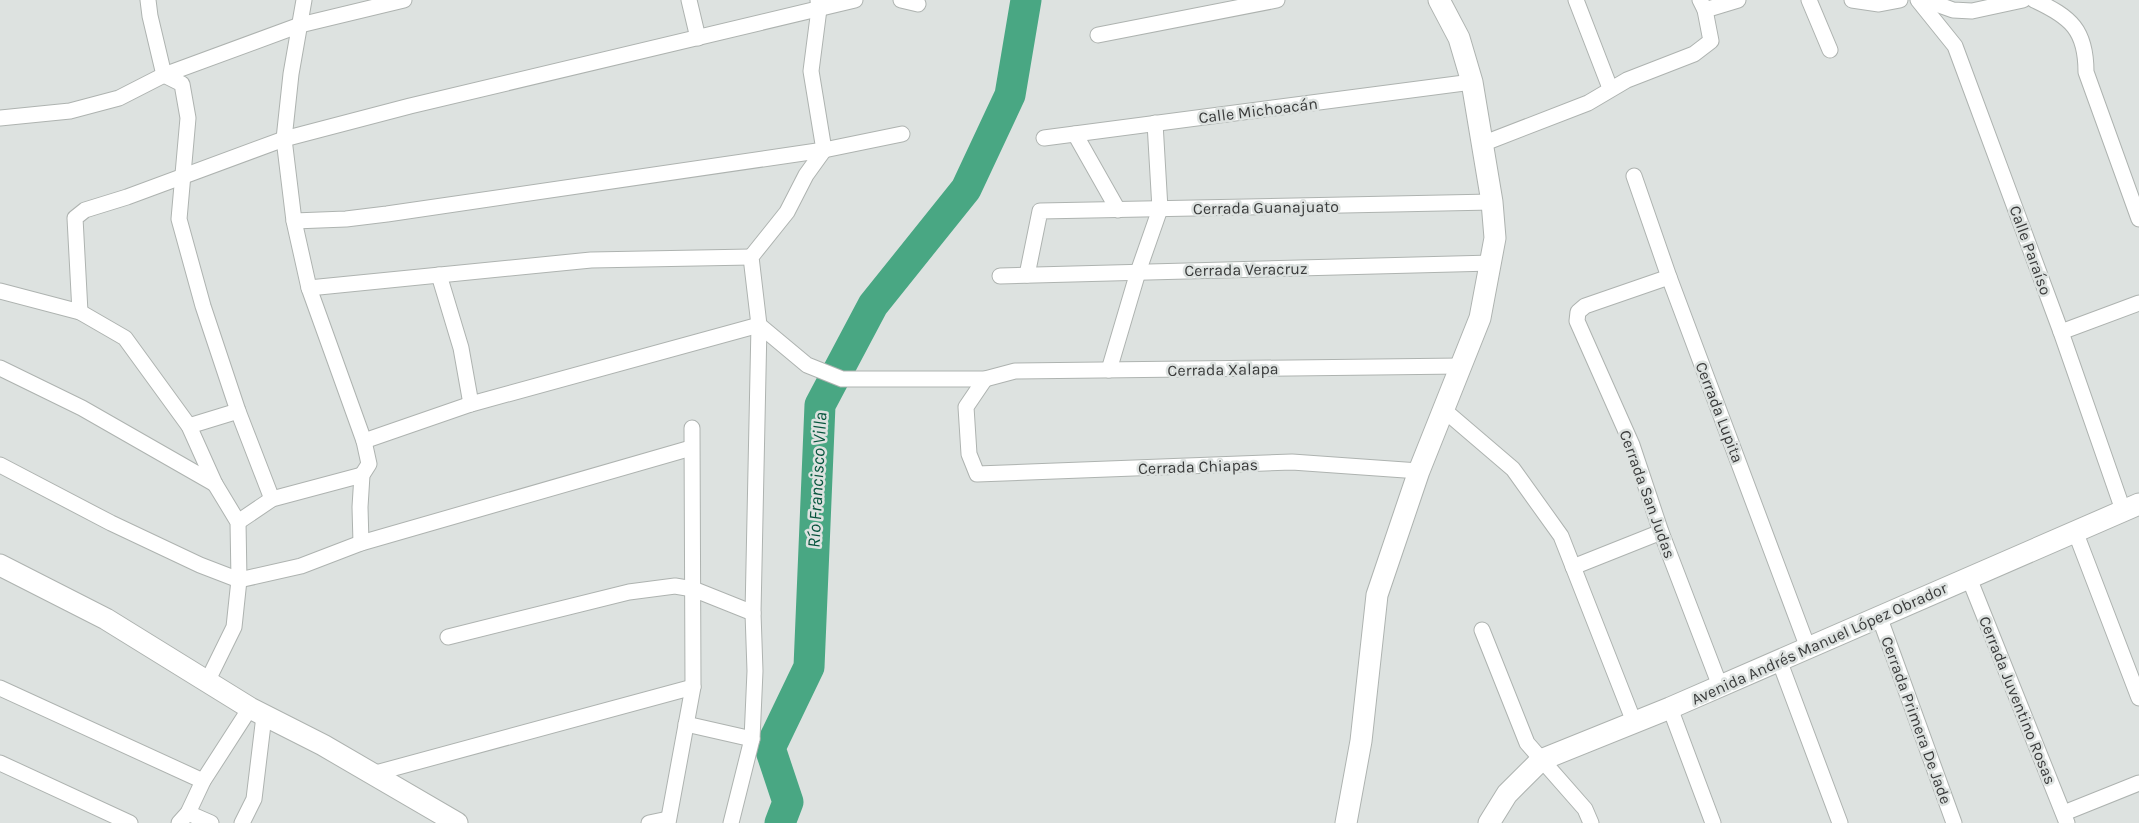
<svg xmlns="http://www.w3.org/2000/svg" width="2139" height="823" font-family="Karla,sans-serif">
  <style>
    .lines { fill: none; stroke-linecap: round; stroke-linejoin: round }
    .river { stroke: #49a783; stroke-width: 31 }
    .minor-casing { stroke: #aeb3b0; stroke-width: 17 }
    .secondary-casing { stroke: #aeb3b0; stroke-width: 23 }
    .minor { stroke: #fff; stroke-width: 15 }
    .secondary { stroke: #fff; stroke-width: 21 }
    .labels { text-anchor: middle; stroke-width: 5; stroke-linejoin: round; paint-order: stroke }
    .street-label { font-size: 16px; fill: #3a3b3b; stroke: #dde2e0 }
    .water-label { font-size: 18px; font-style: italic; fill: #07553d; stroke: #dde2e0 }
  </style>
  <rect width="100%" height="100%" fill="#dde2e0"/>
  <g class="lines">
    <!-- river -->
    <polyline class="river" points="780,823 788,802 770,748 809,667 820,405 873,305 966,189 1010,95 1026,0"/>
    <defs>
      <g id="minor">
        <polyline points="148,0 150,16 164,75 182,84 188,118 179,219 203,306 238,411 272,499"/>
        <polyline points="304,0 291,74 284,139 294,221 309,288 364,441 369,464 362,475 360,507 361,543"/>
        <polyline points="689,0 698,38"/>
        <polyline points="901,0 918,4"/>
        <polyline points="1576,0 1610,88"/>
        <polyline points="1809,0 1830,50"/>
        <polyline points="1852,0 1879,4 1900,0"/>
        <polyline points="1918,0 1955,46 2061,332 2123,510"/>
        <polyline points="1925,0 1953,10 1972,11 2023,0"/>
        <path d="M2034 0C2071 17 2086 30 2086 72L2139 219"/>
        <polyline points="1705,10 1738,0"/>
        <polyline points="1098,35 1277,0"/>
        <polyline points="0,118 70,111 119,98 164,75 300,25 404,0"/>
        <polyline points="1075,134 1118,210"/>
        <polyline points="1044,138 1472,82"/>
        <polyline points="1482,144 1588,103 1627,80 1694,54 1711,41 1705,10 1700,0"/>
        <polyline points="1634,176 1669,277 1808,648"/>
        <polyline points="294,221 346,219 387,214 824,150 902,134"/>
        <polyline points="439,275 461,348 471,404"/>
        <polyline points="1027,275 1040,211 1492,202"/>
        <polyline points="1000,276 1492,263"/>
        <polyline points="1669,277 1585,306 1578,312 1577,321 1632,445 1661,532 1720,686"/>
        <polyline points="309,288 591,260 751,257"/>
        <polyline points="0,291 80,312 125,338 189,426 215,484 238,522 239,580 234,627 207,682"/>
        <polyline points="80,312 75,218 85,210 127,197 284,139 410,106 855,0"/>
        <polyline points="2061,332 2139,303"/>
        <polyline points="0,368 82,408 215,484"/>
        <polyline points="1109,370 1138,272 1160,209 1155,123"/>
        <polyline points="985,379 966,407 969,454 977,474 1292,462 1419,471"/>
        <polyline points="1444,410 1513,469 1561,536 1634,722"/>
        <polyline points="189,426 238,411"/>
        <polyline points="364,441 471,404 759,325 807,365 842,379 985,379 1015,371 1461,366"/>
        <polyline points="0,465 111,523 200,565 239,580 301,566 361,543 691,448"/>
        <polyline points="238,522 272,499 362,475"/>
        <polyline points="2075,531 2139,698"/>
        <polyline points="1573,567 1661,532"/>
        <polyline points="1969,578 2067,823"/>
        <polyline points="1879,616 1954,823"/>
        <polyline points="1482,630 1527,743 1585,809 1591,823"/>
        <polyline points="448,637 629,592 675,586 693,589 753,613"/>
        <polyline points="1779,660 1840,823"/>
        <polyline points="0,688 203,781"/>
        <polyline points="1670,708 1713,823"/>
        <polyline points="686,724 752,739"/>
        <polyline points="0,763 130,823"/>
        <polyline points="372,774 693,687"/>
        <polyline points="188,813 211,823"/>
        <polyline points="2064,813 2139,783"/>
        <polyline points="179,823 188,813 203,781 250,708"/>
        <polyline points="242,823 254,799 264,716"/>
        <polyline points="649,823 668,819"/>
        <polyline points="668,823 693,687 692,428"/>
        <polyline points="731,823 752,739 755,671 753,613 759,325 751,257 787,212 806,175 824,150 811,71 819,9 818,0"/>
      </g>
      <g id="secondary">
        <polyline points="0,565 106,619 250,708 323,745 457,823"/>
        <polyline points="1346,823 1361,741 1377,595 1419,471 1480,318 1495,238 1492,202 1472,82 1459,38 1439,0"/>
        <polyline points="1489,823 1507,794 1541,760 1670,708 2139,504"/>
      </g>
    </defs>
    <!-- minor casing -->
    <use href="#minor" class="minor-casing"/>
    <!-- secondary casing -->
    <use href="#secondary" class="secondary-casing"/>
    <!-- minor -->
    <use href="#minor" class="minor"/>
    <!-- secondary -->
    <use href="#secondary" class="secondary"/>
  </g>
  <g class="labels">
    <!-- street labels -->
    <g class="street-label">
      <text transform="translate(1258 110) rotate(-7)" y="6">Calle Michoacán</text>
      <text transform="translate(1266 207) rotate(-1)" y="6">Cerrada Guanajuato</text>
      <text transform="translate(2031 250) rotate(70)" y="6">Calle Paraíso</text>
      <text transform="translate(1246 269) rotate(-1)" y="6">Cerrada Veracruz</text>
      <text transform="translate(1223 369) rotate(-1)" y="6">Cerrada Xalapa</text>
      <text transform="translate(1720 412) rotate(69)" y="6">Cerrada Lupita</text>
      <text transform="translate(1198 466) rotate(-2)" y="6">Cerrada Chiapas</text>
      <text transform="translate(1648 494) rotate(70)" y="6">Cerrada San Judas</text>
      <text transform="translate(1819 643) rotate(-24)" y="6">Avenida Andrés Manuel López Obrador</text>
      <text transform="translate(2018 700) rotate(68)" y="6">Cerrada Juventino Rosas</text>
      <text transform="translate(1917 720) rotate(70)" y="6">Cerrada Primera De Jade</text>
    </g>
    <!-- water labels -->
    <g class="water-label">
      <text transform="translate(817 480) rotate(-87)" y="6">Río Francisco Villa</text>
    </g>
  </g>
</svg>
